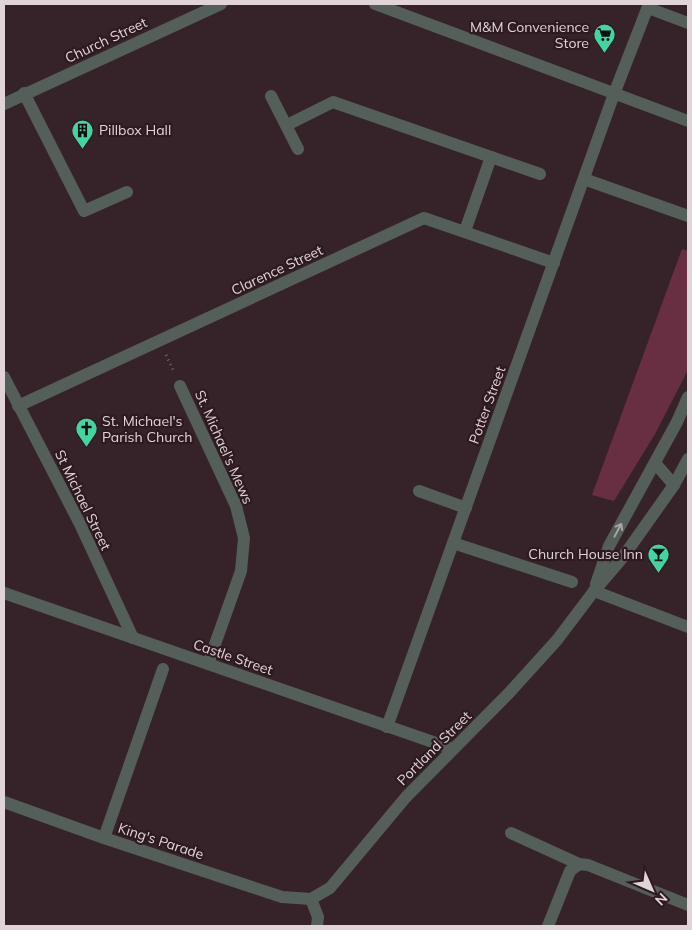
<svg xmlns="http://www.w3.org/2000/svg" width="692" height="930" font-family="Mulish,sans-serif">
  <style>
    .green { fill: #682f43 }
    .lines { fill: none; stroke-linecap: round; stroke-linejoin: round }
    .path { stroke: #7d6d72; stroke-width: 3; stroke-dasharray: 1 4; stroke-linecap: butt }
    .minor { stroke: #555f5a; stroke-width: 12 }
    .oneway { stroke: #a9a5a6 }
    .labels { text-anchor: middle; stroke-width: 4.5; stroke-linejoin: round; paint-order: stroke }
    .poi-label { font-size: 14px; fill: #e1d4d8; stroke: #2c1a20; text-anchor: end }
    .street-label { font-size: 14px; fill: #e1d4d8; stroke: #2c1a20 }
  </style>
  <rect width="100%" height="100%" fill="#362329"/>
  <!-- green -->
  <polygon class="green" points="682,249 688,251 688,370 655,434 614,501 592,495"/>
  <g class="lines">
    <!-- path -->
    <polyline class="path" points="166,355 174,372"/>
    <!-- minor -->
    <g class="minor">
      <polyline points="375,4 688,121"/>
      <polyline points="648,8 688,23"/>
      <polyline points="24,93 84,211 127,192"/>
      <polyline points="271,96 298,149"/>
      <polyline points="4,104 221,4"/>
      <polyline points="287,125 333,102 540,174"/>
      <polyline points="584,179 688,216"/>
      <polyline points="465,231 491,157"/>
      <polyline points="4,377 80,524 133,638"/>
      <polyline points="180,386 236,506 244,538 241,571 208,664"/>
      <polyline points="18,406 424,218 554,263"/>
      <polyline points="655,463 674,485"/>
      <polyline points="419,491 466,508"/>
      <polyline points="453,543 572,582"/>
      <polyline points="596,584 609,546 677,422 688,397"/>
      <polyline points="594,591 688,627"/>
      <polyline points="4,593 453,749"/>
      <polyline points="387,727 614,94 649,4"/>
      <polyline points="4,802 104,838 282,897 311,899"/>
      <polyline points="511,833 579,864"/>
      <polyline points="104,838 163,669"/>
      <polyline points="317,926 318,917 311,899 330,888 406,797 509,693 557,640 594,591 623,557 674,485 688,459"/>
      <polyline points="548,926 570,871 579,864 588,865 688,905"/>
    </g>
  </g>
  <!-- one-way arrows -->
  <defs><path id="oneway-shaft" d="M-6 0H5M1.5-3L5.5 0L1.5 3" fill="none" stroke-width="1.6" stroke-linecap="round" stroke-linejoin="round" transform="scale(1.25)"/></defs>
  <use class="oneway" href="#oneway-shaft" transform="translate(618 530) rotate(-62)"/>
  <!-- icons -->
  <defs>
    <symbol id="supermarket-pin" viewBox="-11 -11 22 30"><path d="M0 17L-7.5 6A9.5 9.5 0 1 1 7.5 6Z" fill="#43d4a0" stroke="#2c1a20"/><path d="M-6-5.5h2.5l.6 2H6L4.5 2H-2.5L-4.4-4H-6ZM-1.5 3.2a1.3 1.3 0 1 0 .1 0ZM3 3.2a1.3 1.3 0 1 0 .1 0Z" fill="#111"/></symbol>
    <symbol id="building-pin" viewBox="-11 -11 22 30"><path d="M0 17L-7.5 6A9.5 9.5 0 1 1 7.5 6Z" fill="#43d4a0" stroke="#2c1a20"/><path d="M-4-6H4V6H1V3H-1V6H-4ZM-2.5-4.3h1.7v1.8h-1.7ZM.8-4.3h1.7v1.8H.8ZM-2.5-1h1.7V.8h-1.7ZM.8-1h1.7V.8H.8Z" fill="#111"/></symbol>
    <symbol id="church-pin" viewBox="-11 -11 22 30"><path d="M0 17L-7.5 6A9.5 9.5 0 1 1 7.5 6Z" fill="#43d4a0" stroke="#2c1a20"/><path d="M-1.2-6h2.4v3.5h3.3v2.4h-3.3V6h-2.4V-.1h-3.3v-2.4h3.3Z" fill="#111"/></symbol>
    <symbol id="bar-pin" viewBox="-11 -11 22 30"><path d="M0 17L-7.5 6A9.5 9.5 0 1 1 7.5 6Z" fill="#43d4a0" stroke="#2c1a20"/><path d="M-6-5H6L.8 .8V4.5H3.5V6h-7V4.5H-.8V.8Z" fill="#111"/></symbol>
  </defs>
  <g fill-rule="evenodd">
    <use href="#supermarket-pin" x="592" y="22" width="25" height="34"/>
    <use href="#building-pin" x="70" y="118" width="25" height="34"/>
    <use href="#church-pin" x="74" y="416" width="25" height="34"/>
    <use href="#bar-pin" x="646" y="542" width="25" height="34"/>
  </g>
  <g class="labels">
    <!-- poi labels -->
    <g class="poi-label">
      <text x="589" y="32">M&amp;M Convenience<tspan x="589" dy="16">Store</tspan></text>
      <text x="99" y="135" text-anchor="start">Pillbox Hall</text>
      <text x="102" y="426" text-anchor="start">St. Michael's<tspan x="102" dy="16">Parish Church</tspan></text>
      <text x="643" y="559">Church House Inn</text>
    </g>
    <!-- street labels -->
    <g class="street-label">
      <text transform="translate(106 40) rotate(-25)" y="5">Church Street</text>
      <text transform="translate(277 270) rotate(-25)" y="5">Clarence Street</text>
      <text transform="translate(487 405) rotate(-70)" y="5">Potter Street</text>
      <text transform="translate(224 447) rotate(66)" y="5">St. Michael's Mews</text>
      <text transform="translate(83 500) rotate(64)" y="5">St Michael Street</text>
      <text transform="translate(233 657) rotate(19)" y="5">Castle Street</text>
      <text transform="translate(434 748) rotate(-45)" y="5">Portland Street</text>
      <text transform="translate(161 841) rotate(18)" y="5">King's Parade</text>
    </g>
  </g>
  <!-- border -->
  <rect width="692" height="930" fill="none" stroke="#e1d4d8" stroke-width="10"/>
  <!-- north arrow -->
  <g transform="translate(652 890) rotate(135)" stroke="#2c1a20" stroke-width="4" paint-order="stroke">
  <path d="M0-4L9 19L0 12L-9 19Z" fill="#e1d4d8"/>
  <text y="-8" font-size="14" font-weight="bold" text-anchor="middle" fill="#e1d4d8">N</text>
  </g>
</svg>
